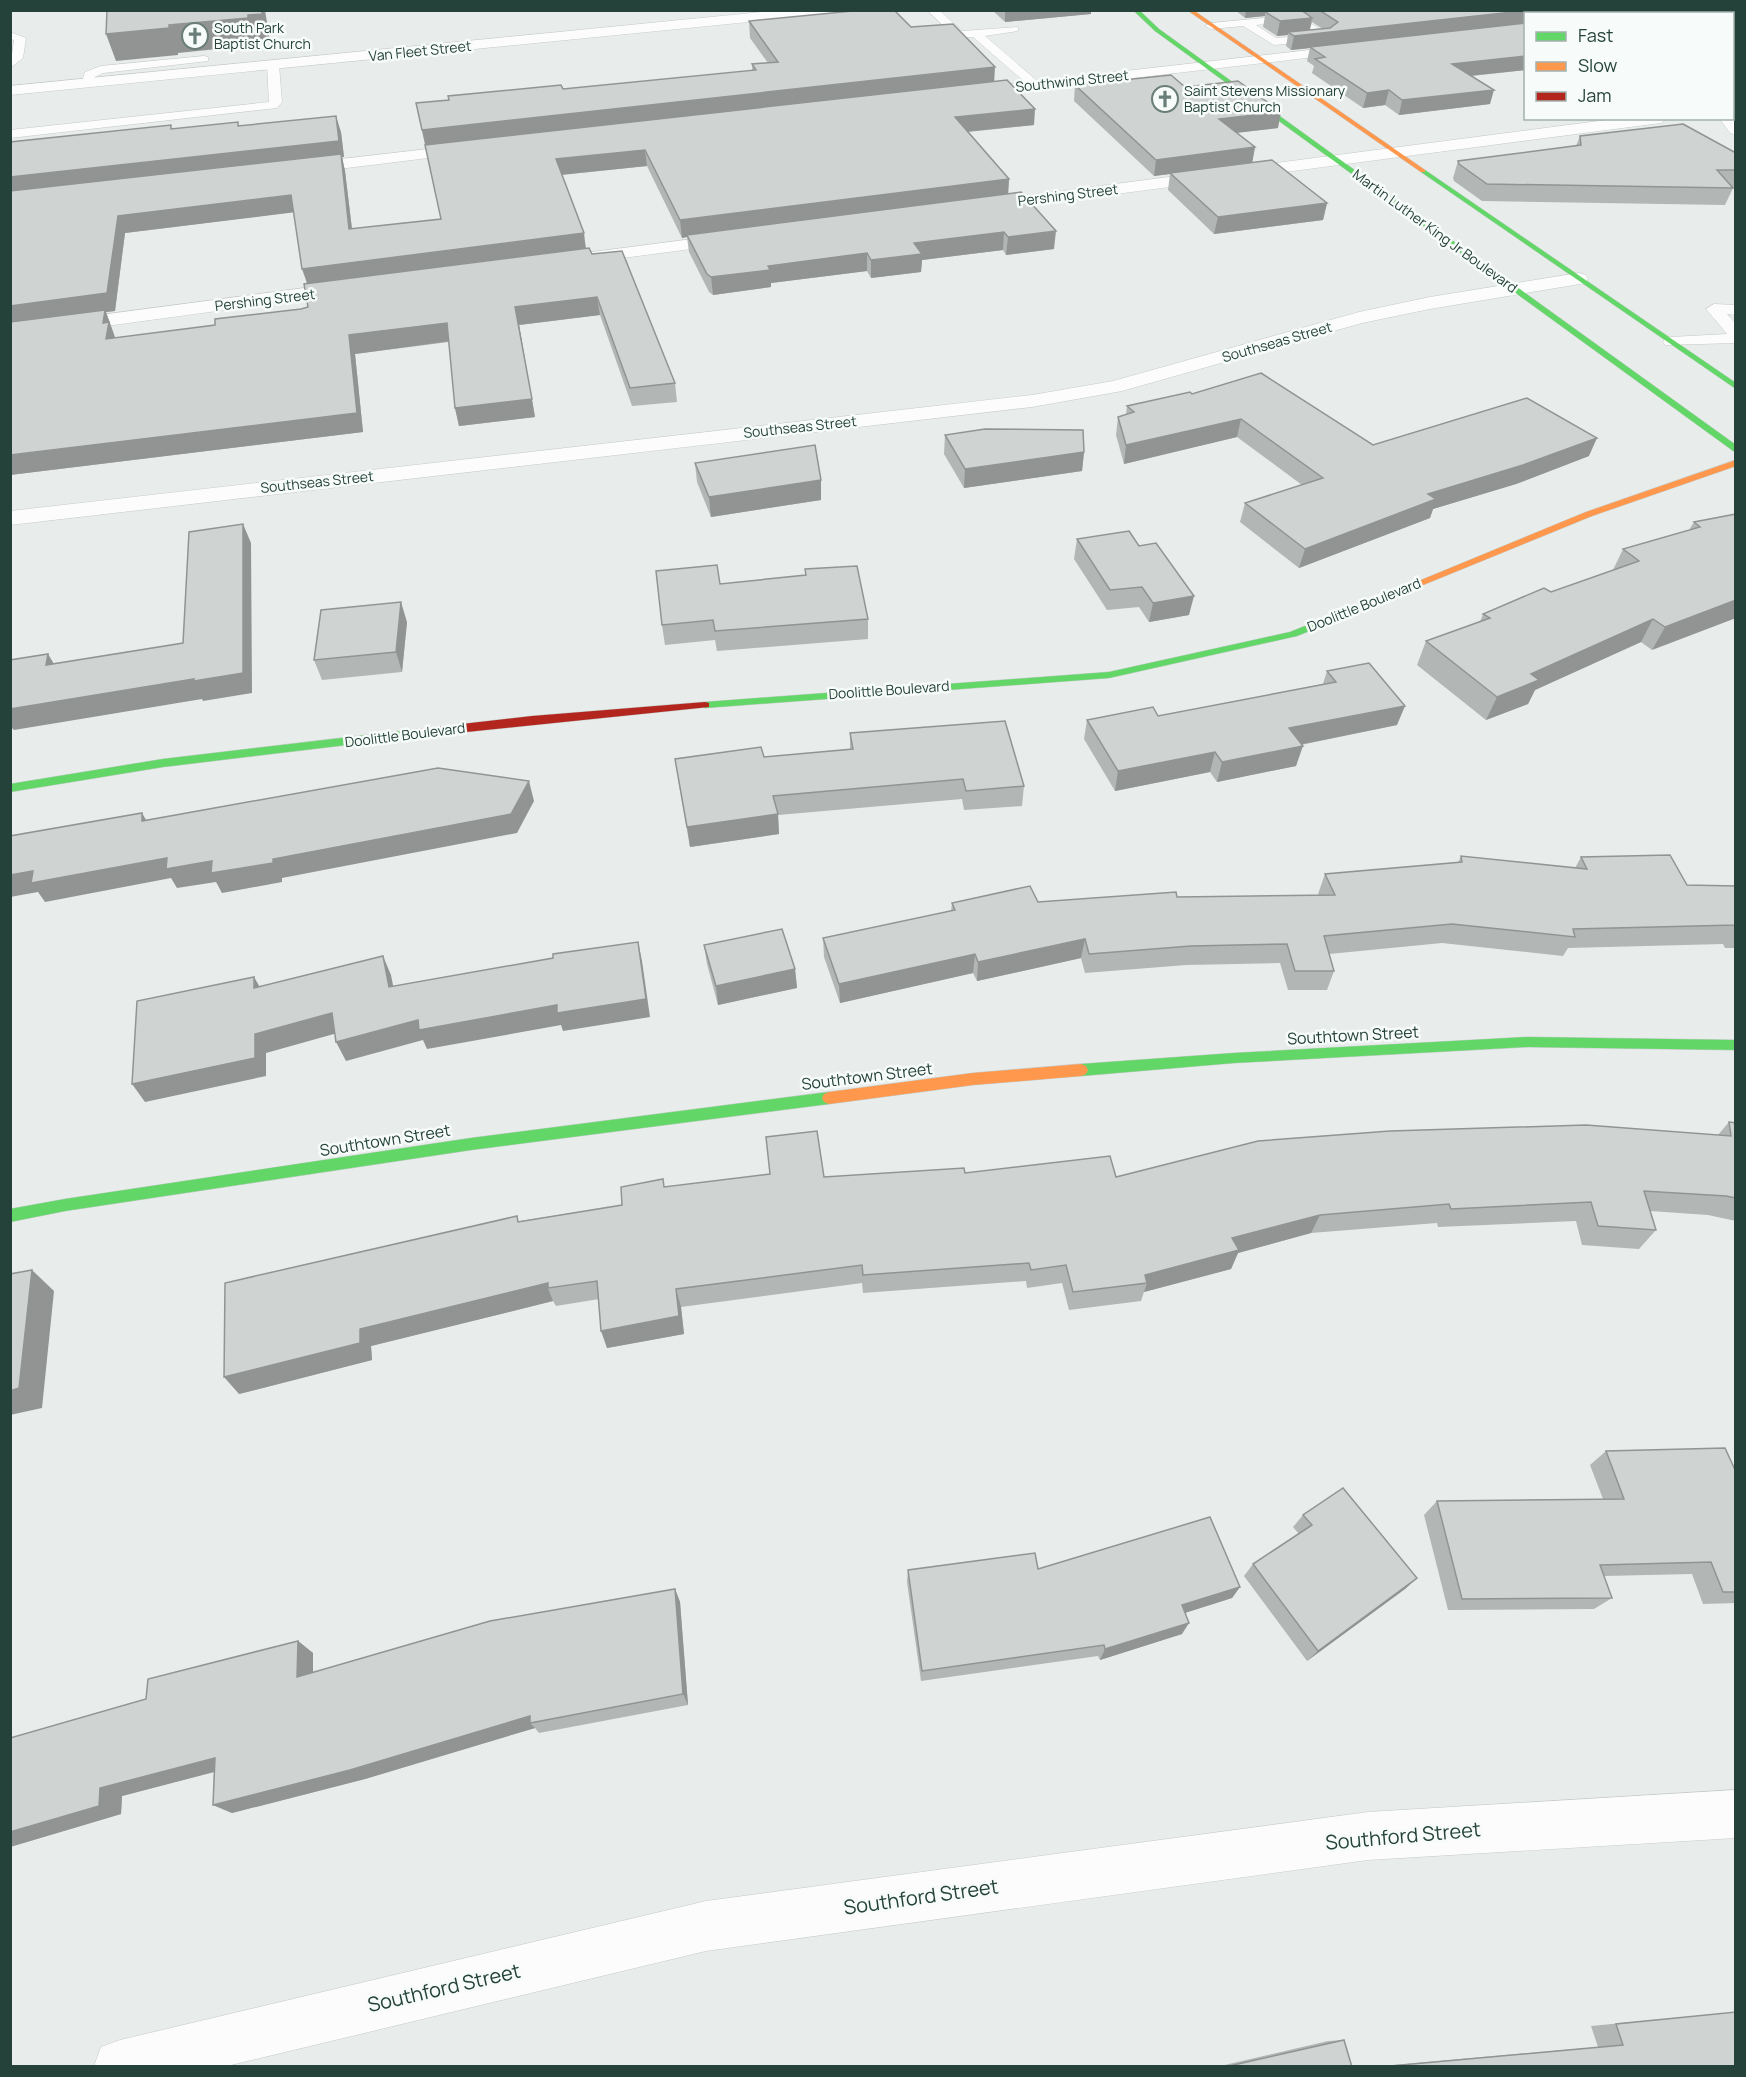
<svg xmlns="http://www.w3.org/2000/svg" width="1746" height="2077" font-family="Manrope,sans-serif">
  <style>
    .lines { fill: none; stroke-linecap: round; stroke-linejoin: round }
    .lane-casing { stroke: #c5cac8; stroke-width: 1 }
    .street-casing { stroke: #c5cac8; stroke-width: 1 }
    .fast-casing { stroke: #c3cbc8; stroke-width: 1 }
    .slow-casing { stroke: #c3cbc8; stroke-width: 1 }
    .jam-casing { stroke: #c3cbc8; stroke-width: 1 }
    .lane { fill: #fcfcfc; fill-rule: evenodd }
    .street { fill: #fcfcfc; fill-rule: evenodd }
    .fast { fill: #63d668; fill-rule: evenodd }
    .slow { fill: #ff974d; fill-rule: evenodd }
    .jam { fill: #b3261e; fill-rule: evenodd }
    .wall { fill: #b2b6b5; fill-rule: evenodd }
    .shaded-wall { fill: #919493 }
    .building { fill: #cfd4d2; stroke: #919493; stroke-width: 1.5 }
    .labels { text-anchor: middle; stroke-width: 5; stroke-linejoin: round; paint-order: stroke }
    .far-poi-label { font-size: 14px; fill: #24423a; stroke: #f7fbf9; text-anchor: start }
    .far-street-label { font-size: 14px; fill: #24423a; stroke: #f7fbf9 }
    .street-label { font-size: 16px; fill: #24423a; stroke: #f7fbf9 }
    .near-street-label { font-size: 20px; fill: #24423a; stroke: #f7fbf9 }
  </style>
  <rect width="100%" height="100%" fill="#e8edeb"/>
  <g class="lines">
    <defs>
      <g id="lane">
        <polygon points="927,10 939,10 962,31 1018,27 1018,31 985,36 1042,85 1032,88 973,37 955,37"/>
        <path d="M1297 15 1333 37 1327 40 1274 45 1243 26 1211 29 1205 26 1211 23ZM1295 21 1316 35 1276 38 1256 25Z"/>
        <polygon points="10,32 26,38 23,58 10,68 14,40 10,39"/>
        <polygon points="204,56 208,57 208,61 103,73 95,77 91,87 81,84 85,72 101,66"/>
        <polygon points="273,61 279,65 282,102 277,108 10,138 10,130 269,102 267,65"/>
        <polygon points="1714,304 1736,305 1736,315 1727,314 1736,324 1736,343 1665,345 1663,342 1665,339 1671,337 1727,334 1706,309"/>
      </g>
      <g id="street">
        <polygon points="783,10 835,10 829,14 10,95 10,86"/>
        <polygon points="1353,45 1358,46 1358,52 969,97 962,93 969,89"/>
        <polygon points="1732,116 1736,120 1736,135 1730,133 1719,118 1732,118"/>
        <polygon points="1622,118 1668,118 1661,123 985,211 976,206 985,201"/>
        <polygon points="471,144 477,146 479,149 477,152 298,174 290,169 298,164"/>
        <polygon points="731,234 740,239 737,243 577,264 568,259 577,254"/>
        <polygon points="1579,273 1586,275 1588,279 1586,283 1430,309 1362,323 1122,391 1032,407 10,525 10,511 1032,395 1113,381 1359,312 1430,297"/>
        <polygon points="350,282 359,288 357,292 10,339 10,327"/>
        <polygon points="1736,1790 1736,1838 1368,1860 706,1951 227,2066 94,2066 101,2047 120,2040 706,1901 1368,1812"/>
      </g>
      <g id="fast">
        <polygon points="1133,10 1139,10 1159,29 1736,445 1736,453 1155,31"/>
        <polygon points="1421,170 1425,170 1736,383 1736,389 1421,172"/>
        <polygon points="1397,589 1401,590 1401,594 1297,636 1109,678 705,708 700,705 705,702 1109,672 1290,632"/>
        <polygon points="418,729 424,733 422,736 163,767 10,792 10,784 163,759"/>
        <polygon points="1528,1037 1736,1040 1736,1050 1528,1047 1234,1063 1081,1076 1076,1074 1074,1070 1076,1066 1081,1064 1234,1053"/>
        <polygon points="829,1092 834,1094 836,1098 834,1102 829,1104 471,1150 65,1211 10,1222 10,1209 65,1199 471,1138"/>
      </g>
      <g id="slow">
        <polygon points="1193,10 1425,170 1425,172 1421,172 1187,10"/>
        <polygon points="1736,460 1736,466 1592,516 1401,594 1393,594 1392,592 1586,512"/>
        <polygon points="1081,1064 1086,1066 1088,1070 1086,1074 1081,1076 973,1085 829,1104 824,1102 822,1098 824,1094 829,1092 973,1073"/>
      </g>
      <polygon id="jam" points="705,702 709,703 709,707 418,737 412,733 418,729 532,716"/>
    </defs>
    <!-- lane casing -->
    <use href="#lane" class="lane-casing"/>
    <!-- street casing -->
    <use href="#street" class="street-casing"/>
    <!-- fast casing -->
    <use href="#fast" class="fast-casing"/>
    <!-- slow casing -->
    <use href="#slow" class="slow-casing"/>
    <!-- jam casing -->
    <use href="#jam" class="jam-casing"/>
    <!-- lane -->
    <use href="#lane" class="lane"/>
    <!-- street -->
    <use href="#street" class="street"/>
    <!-- fast -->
    <use href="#fast" class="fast"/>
    <!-- slow -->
    <use href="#slow" class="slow"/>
    <!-- jam -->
    <use href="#jam" class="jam"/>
  </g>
  <!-- wall -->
  <g class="wall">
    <polygon points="992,10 1091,10 1091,14 1005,22"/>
    <path d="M1235 10H1680L1690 13 1526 14V70L1472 76 1490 104 1399 115 1385 105 1363 108 1312 73 1314 66 1307 61 1310 48 1291 50 1286 46 1288 35 1277 36 1263 27 1265 16 1245 18ZM1312 22 1323 29 1310 30Z"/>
    <path d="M749 21 911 27 994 81 1034 125 968 132 1009 179 1008 194 1054 249 1006 255 1003 250 922 260 921 272 871 278 867 271 771 283V287L713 295 709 292 689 252 687 237 682 238 647 166 562 175 586 248 592 254 675 383 677 402 632 406 600 315 519 325 535 417 459 426 455 408 449 342 355 354 363 432 10 475 172 129 239 125 341 132 344 157H342L345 171 352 229 441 219 416 103 752 71V64L768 63 750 38ZM294 212 307 284 308 307 301 309 215 325 115 338 106 312 115 311 125 233Z"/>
    <polygon points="1075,85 1185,87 1278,128 1237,133 1255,147 1252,162 1327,203 1323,220 1214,234 1168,190 1170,174 1154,176 1074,101"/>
    <polygon points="1580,136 1736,153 1736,188 1732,188 1733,188 1725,205 1482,201 1454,181 1453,178 1458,161 1576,146"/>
    <polygon points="1192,394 1373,445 1589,456 1516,484 1433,509 1430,518 1299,568 1240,522 1245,503 1302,485 1237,437 1124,464 1116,435 1118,417 1126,415 1127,406"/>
    <polygon points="945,435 1084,452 1082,471 964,488 944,454"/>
    <polygon points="695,463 821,480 821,500 711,517 697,482"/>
    <polygon points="1736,514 1652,650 1641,642 1535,690 1528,704 1486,720 1417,665 1426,641 1480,622 1483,614 1551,592 1613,570 1623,549 1689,530 1694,522"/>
    <polygon points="1077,539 1139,546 1189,615 1149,622 1139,607 1107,610 1074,559"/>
    <polygon points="805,569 868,619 868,639 717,651 715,640 665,645 662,625 720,584 805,575"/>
    <polygon points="407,622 402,672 322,680 314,660"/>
    <polygon points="1327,671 1397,725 1301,745 1296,766 1217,782 1210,772 1115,791 1084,739 1087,720 1158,716 1323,684"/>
    <polygon points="850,733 1024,786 1022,806 964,810 962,799 778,815 779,834 690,847 678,779 764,757 850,750"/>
    <polygon points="1461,856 1575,868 1581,857 1687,885 1736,886 1736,948 1725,948 1723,944 1568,948 1563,956 1442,943 1329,954 1334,971 1327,990 1288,990 1280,963 1186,965 1085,973 1081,958 977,981 973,973 840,1003 824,957 823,938 951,911 952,903 1038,902 1177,897 1319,895 1318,894 1325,874 1458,863"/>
    <polygon points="704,945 795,969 797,988 718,1005 707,964"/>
    <polygon points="1729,1122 1736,1123 1736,1221 1708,1215 1650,1211 1656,1230 1639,1249 1582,1245 1576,1221 1438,1227 1437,1223 1311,1233 1238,1253 1231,1269 1144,1292 1141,1301 1069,1310 1062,1283 1027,1288 1026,1281 863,1293 862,1283 681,1307 684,1334 607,1348 599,1299 556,1306 553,1301 371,1346 372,1360 239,1394 520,1221 622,1205 665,1187 824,1177 965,1173 1116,1177 1718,1135"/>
    <polygon points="1606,1451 1736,1472 1736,1603 1703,1604 1692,1574 1604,1576 1612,1598 1594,1609 1448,1610 1424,1515 1437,1501 1603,1499 1590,1465"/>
    <polygon points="1303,1515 1417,1578 1405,1589 1307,1661 1244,1576 1253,1564 1299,1534 1293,1527"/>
    <polygon points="1038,1569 1240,1587 1232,1598 1185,1613 1182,1634 1100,1660 1098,1656 921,1681 907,1582 908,1570"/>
    <polygon points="675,1589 680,1602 688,1705 539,1733 535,1728 365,1779 232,1813 213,1805 214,1772 122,1796 121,1814 10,1847 146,1699 298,1641 313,1653 313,1672"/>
    <polygon points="1736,2012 1736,2067 1371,2067 1598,2047 1591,2026"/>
    <polygon points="1344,2040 1352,2067 1216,2067 1328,2041"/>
  </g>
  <!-- shaded-wall -->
  <g class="shaded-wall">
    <polygon points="262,10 265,10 270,41 256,42 256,45 178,53 178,55 116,61 106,34 248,15"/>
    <polygon points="1005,10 1091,10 1091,14 1005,22"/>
    <polygon points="1246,10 1297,10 1265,12 1265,16 1245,18"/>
    <polygon points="1532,10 1531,14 1526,14 1526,25 1310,47 1310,48 1291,50 1294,36"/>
    <polygon points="1312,18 1309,33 1288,32 1288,35 1277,36 1280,21"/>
    <polygon points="1526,56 1526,70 1448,78 1452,64"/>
    <polygon points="995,67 994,84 426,148 422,130"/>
    <polygon points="1389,90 1385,105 1363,108 1367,93"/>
    <polygon points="1494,90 1490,104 1399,115 1402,100"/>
    <polygon points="1035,109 1034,125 954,133 955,117"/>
    <polygon points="1281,112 1278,128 1216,135 1219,119"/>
    <polygon points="336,116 341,132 344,157 342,157 345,171 354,246 349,229 341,157 10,195 10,177"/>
    <polygon points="1255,147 1252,164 1170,173 1170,174 1154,176 1156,160"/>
    <polygon points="645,150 647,166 559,175 556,159"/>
    <polygon points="1009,179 1008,195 687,235 687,237 682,238 680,220"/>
    <polygon points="291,195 296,212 125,233 115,311 106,312 116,340 10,325 10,306 118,216"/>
    <polygon points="1327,203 1323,220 1214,234 1218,217"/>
    <polygon points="1056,231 1054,249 1006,255 1008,237"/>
    <polygon points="1004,232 1003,250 922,260 921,272 871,278 871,260 914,243"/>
    <polygon points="584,233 586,250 308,286 302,269"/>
    <polygon points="867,253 867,271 771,283 771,287 713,295 711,277 768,266"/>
    <polygon points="597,297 600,315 519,325 535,417 459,426 455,408 515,307"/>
    <polygon points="447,323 451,341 355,354 363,432 10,475 10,455 349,335"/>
    <polygon points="1241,419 1237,437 1124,464 1126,445"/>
    <polygon points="1597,438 1589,456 1516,484 1433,509 1430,518 1299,568 1305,549 1428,494"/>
    <polygon points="1084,452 1082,471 964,488 965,469"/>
    <polygon points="821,480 821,500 711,517 709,497"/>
    <polygon points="243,524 251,543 252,693 203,701 202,699 14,730 10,726 10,709 194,679"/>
    <polygon points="1194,596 1189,615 1149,622 1153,603"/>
    <polygon points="1736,600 1736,618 1652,650 1665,627"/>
    <polygon points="401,602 407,622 402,672 396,652"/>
    <polygon points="1653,619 1641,642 1535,690 1528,704 1486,720 1497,697 1531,674"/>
    <polygon points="48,654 60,674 46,665"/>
    <polygon points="1405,706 1397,725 1283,748 1289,728"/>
    <polygon points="1303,746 1296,766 1217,782 1222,762"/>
    <polygon points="1215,752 1210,772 1115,791 1118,771"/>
    <polygon points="529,781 534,801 517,833 282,878 282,882 222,893 216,882 177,888 171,878 45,902 38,892 10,897 10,875 33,871 167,858 212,861 273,859"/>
    <polygon points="142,813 153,832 142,821"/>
    <polygon points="778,814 779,834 690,847 687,827"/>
    <polygon points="1085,939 1081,958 977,981 978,962"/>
    <polygon points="638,942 642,961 650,1017 563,1031 561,1025 427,1049 423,1040 346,1061 336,1042 418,1020"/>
    <polygon points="975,954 973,973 840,1003 839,984"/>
    <polygon points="383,956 391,975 397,1006 389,987"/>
    <polygon points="795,969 797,988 718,1005 716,986"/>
    <polygon points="254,977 265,996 254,988"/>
    <polygon points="332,1013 341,1032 266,1053 266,1076 145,1102 132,1084 255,1034"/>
    <polygon points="1320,1215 1311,1233 1238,1253 1231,1269 1144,1292 1147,1283 1145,1275 1232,1238"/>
    <polygon points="32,1270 54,1291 42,1408 10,1415 10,1391"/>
    <polygon points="548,1283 548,1288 553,1301 371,1346 372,1360 239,1394 224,1377 360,1329"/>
    <polygon points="676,1289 681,1307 684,1334 607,1348 601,1331"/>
    <polygon points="1417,1578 1405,1589 1307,1661 1318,1651"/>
    <polygon points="1240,1587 1232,1598 1175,1616 1182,1605"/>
    <polygon points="675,1589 680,1602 688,1705 683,1694"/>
    <polygon points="1189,1623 1182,1634 1100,1660 1105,1649"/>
    <polygon points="298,1641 313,1653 313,1688 297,1677"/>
    <polygon points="530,1716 530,1723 535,1728 365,1779 232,1813 213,1805"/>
    <polygon points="215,1758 233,1767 122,1796 121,1814 10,1847 10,1832 100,1788"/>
  </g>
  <!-- building -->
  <g class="building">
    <polygon points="107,10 262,10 262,14 248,15 248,18 169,25 169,28 106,34"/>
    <polygon points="863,10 894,10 911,27 953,24 995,67 422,130 416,103 449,100 448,96 561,85 563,89 756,70 752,64 778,62 749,21"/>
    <polygon points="1277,10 1301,10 1312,18 1280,21 1265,12"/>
    <polygon points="1319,10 1531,10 1294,36 1288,32 1330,28 1338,22"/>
    <polygon points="1532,10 1680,10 1690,13 1532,14"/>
    <polygon points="1526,23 1526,56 1452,64 1494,90 1402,100 1389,90 1367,93 1315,59 1325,57 1310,47"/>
    <polygon points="1171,75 1185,87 1238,81 1281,112 1219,119 1255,147 1156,160 1075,85"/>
    <polygon points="1007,80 1035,109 955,117 1009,179 680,220 645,150 556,159 584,233 302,269 291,195 118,216 107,293 10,306 10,191 341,154 349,229 441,219 425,145"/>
    <polygon points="336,116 339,141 10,177 10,142 171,125 171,129 238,122 238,126"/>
    <polygon points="1683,124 1736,153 1736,170 1717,170 1733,188 1487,184 1459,164 1458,161 1581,145 1580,136"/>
    <polygon points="1272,160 1327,203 1218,217 1170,173"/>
    <polygon points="1021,192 1056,231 1008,237 1004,232 914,243 922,254 871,260 867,253 768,266 770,270 711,277 707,274 687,235"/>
    <polygon points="589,248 592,254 622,251 675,383 630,388 597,297 515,307 532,399 455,408 447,323 349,335 357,413 10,455 10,322 105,310 103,323 109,322 106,339 215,325 215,319 301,309 308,307 304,284"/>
    <polygon points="1261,373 1373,445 1527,398 1597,438 1523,465 1428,494 1436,499 1305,549 1245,503 1323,478 1241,419 1126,445 1118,417 1134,412 1127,406 1190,392 1192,394"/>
    <polygon points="985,429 1083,430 1084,452 965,469 945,435"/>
    <polygon points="815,445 821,480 709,497 695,463"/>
    <polygon points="1736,514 1736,600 1665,627 1653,619 1531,674 1539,680 1497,697 1426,641 1490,618 1483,614 1544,588 1551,592 1639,561 1623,549 1700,527 1694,522"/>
    <polygon points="243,524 243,673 194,681 194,679 10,709 10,660 48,654 46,665 183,643 189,532"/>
    <polygon points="1129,531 1139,546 1156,543 1194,596 1153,603 1142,587 1110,590 1077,539"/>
    <polygon points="717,565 720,584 806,575 805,569 857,566 868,619 715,631 713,620 662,625 656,571"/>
    <polygon points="401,602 396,652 314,660 321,610"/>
    <polygon points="1369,663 1405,706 1289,728 1303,746 1222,762 1215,752 1118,771 1087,720 1153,707 1158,716 1336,682 1327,671"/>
    <polygon points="1005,721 1024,786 966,791 963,779 773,796 778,814 687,827 675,759 761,747 764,757 853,749 850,733"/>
    <polygon points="438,768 529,781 511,814 273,859 273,863 211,873 212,861 166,869 167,858 31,883 33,871 10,875 10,836 142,813 142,821"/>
    <polygon points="1670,855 1687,885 1736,886 1736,925 1573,929 1575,937 1452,924 1324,936 1334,971 1295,971 1287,944 1191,946 1089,954 1085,939 978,962 975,954 839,984 823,938 955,910 952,903 1030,886 1038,902 1176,892 1177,897 1335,895 1325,874 1462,862 1461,856 1587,869 1581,857"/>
    <polygon points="782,929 795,969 716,986 704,945"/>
    <polygon points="638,942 646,999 557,1013 557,1005 419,1030 418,1020 336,1042 332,1013 255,1034 255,1058 132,1084 137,1001 254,977 254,988 383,956 389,987 553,958 553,954"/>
    <polygon points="1729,1122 1736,1123 1736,1198 1726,1196 1644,1191 1656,1230 1598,1226 1591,1202 1451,1209 1449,1204 1320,1215 1232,1238 1239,1250 1145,1275 1147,1283 1073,1292 1066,1265 1031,1270 1029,1263 863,1275 862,1265 676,1289 679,1316 601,1331 597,1281 548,1288 548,1283 360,1329 360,1343 224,1377 225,1283 517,1216 518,1222 622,1205 621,1187 663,1179 664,1187 770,1174 766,1137 817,1131 824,1177 964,1168 965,1173 1110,1156 1116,1177 1258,1141 1390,1131 1586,1125 1731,1136"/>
    <polygon points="32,1270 19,1388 10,1391 10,1274"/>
    <polygon points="1725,1448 1736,1472 1736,1592 1723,1592 1711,1562 1600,1565 1612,1598 1462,1599 1437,1501 1624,1499 1606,1451"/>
    <polygon points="1343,1488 1417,1578 1318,1651 1253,1564 1312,1525 1303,1515"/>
    <polygon points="1210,1517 1240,1587 1182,1605 1189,1623 1105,1649 1104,1645 922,1671 908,1570 1035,1553 1038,1569"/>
    <polygon points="675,1589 683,1694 530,1723 530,1716 350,1770 213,1805 215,1758 100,1788 99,1806 10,1832 10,1738 146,1699 148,1679 298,1641 297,1677 490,1621"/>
    <polygon points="1736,2012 1736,2067 1379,2067 1623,2045 1616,2024"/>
    <polygon points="1344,2040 1352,2067 1225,2067"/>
  </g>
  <!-- icons -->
  <defs>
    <symbol id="church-ring" viewBox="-11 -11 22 22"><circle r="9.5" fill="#f7fbf9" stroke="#697e78" stroke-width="1.5"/><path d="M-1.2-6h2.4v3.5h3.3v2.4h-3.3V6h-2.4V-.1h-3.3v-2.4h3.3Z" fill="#697e78"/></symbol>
  </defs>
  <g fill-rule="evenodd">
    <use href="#church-ring" x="180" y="21" width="30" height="30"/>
    <use href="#church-ring" x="1150" y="84" width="30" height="30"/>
  </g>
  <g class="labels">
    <!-- far-poi labels -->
    <g class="far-poi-label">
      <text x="214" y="33">South Park<tspan x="214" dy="16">Baptist Church</tspan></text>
      <text x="1184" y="96">Saint Stevens Missionary<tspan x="1184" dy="16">Baptist Church</tspan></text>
    </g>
    <!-- far-street labels -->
    <g class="far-street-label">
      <text transform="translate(420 51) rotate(-6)" y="5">Van Fleet Street</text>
      <text transform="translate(1072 81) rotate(-6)" y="5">Southwind Street</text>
      <text transform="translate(1068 195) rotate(-7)" y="5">Pershing Street</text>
      <text transform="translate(1435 231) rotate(36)" y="5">Martin Luther King Jr Boulevard</text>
      <text transform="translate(265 300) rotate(-7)" y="5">Pershing Street</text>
      <text transform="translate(1277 342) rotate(-16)" y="5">Southseas Street</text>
      <text transform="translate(800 427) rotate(-6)" y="5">Southseas Street</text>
      <text transform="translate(317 482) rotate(-6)" y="5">Southseas Street</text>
      <text transform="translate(1364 605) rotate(-22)" y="5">Doolittle Boulevard</text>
      <text transform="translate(889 690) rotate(-4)" y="5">Doolittle Boulevard</text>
      <text transform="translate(405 735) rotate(-7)" y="5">Doolittle Boulevard</text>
    </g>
    <!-- street labels -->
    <g class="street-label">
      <text transform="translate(1353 1035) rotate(-3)" y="6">Southtown Street</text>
      <text transform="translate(867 1076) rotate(-7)" y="6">Southtown Street</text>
      <text transform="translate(385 1140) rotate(-9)" y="6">Southtown Street</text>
    </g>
    <!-- near-street labels -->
    <g class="near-street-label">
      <text transform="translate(1403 1836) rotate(-5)" y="7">Southford Street</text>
      <text transform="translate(921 1897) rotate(-8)" y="7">Southford Street</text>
      <text transform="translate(444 1988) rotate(-13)" y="7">Southford Street</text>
    </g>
  </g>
  <!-- border -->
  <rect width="1746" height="2077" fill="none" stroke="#24423a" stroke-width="24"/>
  <!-- legend -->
  <rect x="1524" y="12" width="210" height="108" fill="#f7fbf9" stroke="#a3b1ad" stroke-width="1.5"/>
  <rect x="1536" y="32" width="30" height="9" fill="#63d668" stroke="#a3b1ad" stroke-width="1.5"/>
  <text x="1578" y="42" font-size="18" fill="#24423a">Fast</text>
  <rect x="1536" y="62" width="30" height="9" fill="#ff974d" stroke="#a3b1ad" stroke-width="1.5"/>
  <text x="1578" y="72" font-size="18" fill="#24423a">Slow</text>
  <rect x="1536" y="92" width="30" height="9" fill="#b3261e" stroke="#a3b1ad" stroke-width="1.5"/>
  <text x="1578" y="102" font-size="18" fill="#24423a">Jam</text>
</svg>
